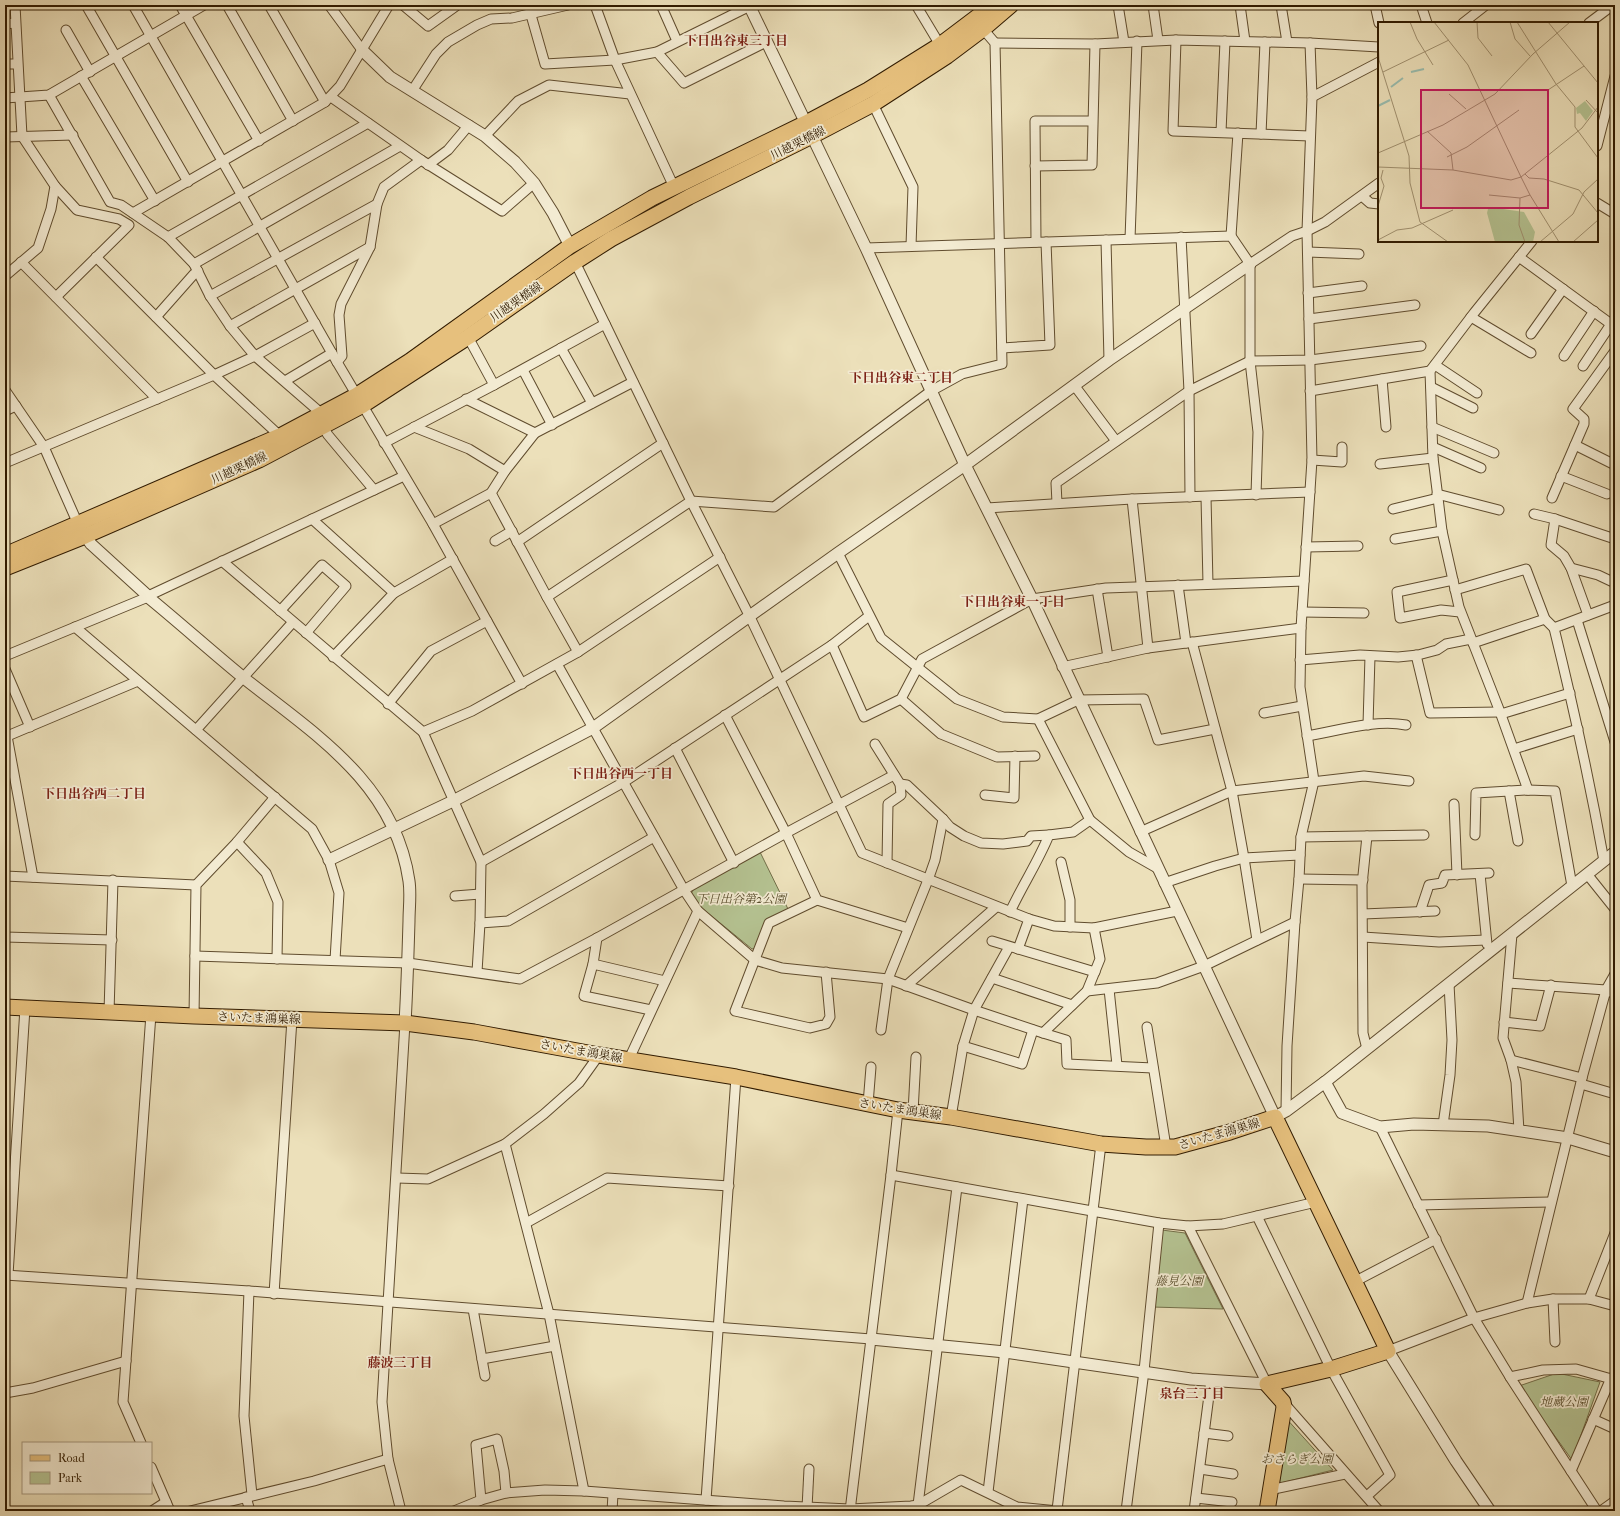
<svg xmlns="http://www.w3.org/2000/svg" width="1620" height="1516" font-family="'IM FELL French Canon','Noto Serif JP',serif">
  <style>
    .green { fill: #b5c392; stroke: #736f49 }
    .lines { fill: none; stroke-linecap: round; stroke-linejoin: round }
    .minor-casing { stroke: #604c2e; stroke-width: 11 }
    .tertiary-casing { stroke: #604c2e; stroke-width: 13 }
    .primary-casing { stroke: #311b00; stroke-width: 17 }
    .minor { stroke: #f3ebd2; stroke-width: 9 }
    .tertiary { stroke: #f3ebd2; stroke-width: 11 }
    .primary { stroke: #e6c07d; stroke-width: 15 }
    .labels { text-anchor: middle; stroke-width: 3.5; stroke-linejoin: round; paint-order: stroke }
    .street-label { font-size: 12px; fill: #311b00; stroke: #f3ebd2 }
    .park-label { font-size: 12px; font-style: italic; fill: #594d2c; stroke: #f3ebd2 }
    .neighbourhood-label { font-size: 13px; font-weight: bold; fill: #7a1f14; stroke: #f3ebd2 }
    .inset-river { fill: none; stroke: #99bdaf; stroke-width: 2 }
    .inset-road { fill: none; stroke: #a19170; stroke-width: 1 }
    .view { fill: #c2185b; fill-opacity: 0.15; stroke: #c2185b; stroke-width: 2 }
    .inset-edge { fill: none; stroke: #311b00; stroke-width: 2 }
  </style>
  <rect width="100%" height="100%" fill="#ece0ba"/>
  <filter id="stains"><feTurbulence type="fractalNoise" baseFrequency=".005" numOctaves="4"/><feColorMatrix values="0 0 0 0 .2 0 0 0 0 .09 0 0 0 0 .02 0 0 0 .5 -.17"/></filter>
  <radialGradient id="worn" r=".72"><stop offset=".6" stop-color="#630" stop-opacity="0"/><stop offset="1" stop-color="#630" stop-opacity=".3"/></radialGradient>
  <!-- green -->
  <g class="green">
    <polygon points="760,852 788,909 765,921 756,948 752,949 698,905 691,894 693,890"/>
    <polygon points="1154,1229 1185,1233 1223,1309 1152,1307"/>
    <polygon points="1557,1373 1600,1382 1572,1460 1519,1386"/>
    <polygon points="1284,1416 1333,1470 1273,1485"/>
  </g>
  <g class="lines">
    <defs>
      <g id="minor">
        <polyline points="86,5 188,182"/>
        <polyline points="133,5 337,362 433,524 522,684"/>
        <polyline points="180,5 259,141"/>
        <polyline points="227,5 293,121"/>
        <polyline points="269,5 325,102"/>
        <polyline points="329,5 362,50"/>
        <polyline points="403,5 428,26 456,6 455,5"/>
        <polyline points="595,5 615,60 674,187"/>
        <polyline points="661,5 677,41"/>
        <polyline points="916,5 940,45"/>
        <polyline points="1118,5 1124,42"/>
        <polyline points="1153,5 1158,40"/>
        <polyline points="1240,5 1245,41"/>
        <polyline points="1281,5 1287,42"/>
        <polyline points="1375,5 1379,23"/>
        <polyline points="1421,5 1427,23"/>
        <polyline points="531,15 545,64 615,60 657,52 752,5"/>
        <polyline points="1463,23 1486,5"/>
        <polyline points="1589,23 1613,5"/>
        <polyline points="5,24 15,23"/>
        <polyline points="66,30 90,72"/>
        <polyline points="1176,40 1173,131 1310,136"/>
        <polyline points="995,43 1095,44 1176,40 1310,43 1379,47"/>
        <polyline points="657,52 684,83 766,42"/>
        <polyline points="5,64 17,64"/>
        <polyline points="81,76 155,201"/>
        <polyline points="412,91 436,54 448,42 477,25 491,19 512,18 568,5"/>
        <polyline points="49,95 110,202 121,205 168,237 194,264 210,296 230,326 255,356 322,414"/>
        <polyline points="331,97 421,160 502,211 534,183"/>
        <polyline points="1312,97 1379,62"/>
        <polyline points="5,98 49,95 204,5"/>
        <polyline points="873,104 913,187 911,246"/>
        <polyline points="1221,132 1225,41"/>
        <polyline points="1261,134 1265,42"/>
        <polyline points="485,136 518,101 549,85 630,94"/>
        <polyline points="5,137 73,135"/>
        <polyline points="1597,146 1615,76"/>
        <polyline points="428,165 448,150 469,125"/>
        <polyline points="1035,166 1092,165 1095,44"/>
        <polyline points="55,186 77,210 119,219 129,225 56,297"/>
        <polyline points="1362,196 1370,203 1379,204"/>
        <polyline points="1597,203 1615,214"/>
        <polyline points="133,213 325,102 340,86 389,5"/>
        <polyline points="1231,236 1238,133"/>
        <polyline points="168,237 368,123"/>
        <polyline points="1181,237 1189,391 1190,497"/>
        <polyline points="1130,239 1137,41"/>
        <polyline points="1106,240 1109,360"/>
        <polyline points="1036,242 1035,121 1092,121"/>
        <polyline points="866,248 1231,236 1250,264 1292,236 1307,231 1325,222 1379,183"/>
        <polyline points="1308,252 1359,254"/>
        <polyline points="96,257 214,375 280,436"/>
        <polyline points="1519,257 1615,327"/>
        <polyline points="21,262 157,399"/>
        <polyline points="575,262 691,501 750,617 862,853 1029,919 1054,926 1094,928 1177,911"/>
        <polyline points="194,264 400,146"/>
        <polyline points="1250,264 1250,361 1258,432 1256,495"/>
        <polyline points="5,276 38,248 51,209 55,186 22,136 15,5"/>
        <polyline points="1308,293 1362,286"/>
        <polyline points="210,296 377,204 384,187 421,160"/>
        <polyline points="156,317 194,274 198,271"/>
        <polyline points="1471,317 1531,353"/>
        <polyline points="1309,319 1415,305"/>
        <polyline points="230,326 370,247"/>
        <polyline points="1531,334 1563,289"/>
        <polyline points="468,337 494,385"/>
        <polyline points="561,348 592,403"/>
        <polyline points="1002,348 1050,345 1046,242"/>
        <polyline points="1564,356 1594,311"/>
        <polyline points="337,362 342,356 339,315 341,304 370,247 377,204"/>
        <polyline points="1435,365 1477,393"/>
        <polyline points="1583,366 1611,324"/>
        <polyline points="523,370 552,425"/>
        <polyline points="1382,379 1386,427"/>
        <polyline points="285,381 332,353"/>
        <polyline points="1074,385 1116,441"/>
        <polyline points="1431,387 1473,408"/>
        <polyline points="5,390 44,447 78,524"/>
        <polyline points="1310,391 1430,371"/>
        <polyline points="466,399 535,433"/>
        <polyline points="5,411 16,406"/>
        <polyline points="323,427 328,435 374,490"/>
        <polyline points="414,427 469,449 505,471"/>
        <polyline points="1432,427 1494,453"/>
        <polyline points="384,443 494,385 605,324"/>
        <polyline points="1575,445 1615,465"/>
        <polyline points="1433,447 1481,468"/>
        <polyline points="1312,460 1342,462 1342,447"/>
        <polyline points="5,463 214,375 255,356 315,323"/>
        <polyline points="1380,464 1433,458"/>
        <polyline points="1561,476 1607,494"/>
        <polyline points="491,493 547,597 578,652"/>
        <polyline points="1437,494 1499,510"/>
        <polyline points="1206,497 1208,584"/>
        <polyline points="1552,498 1584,424 1584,419 1573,409 1615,351"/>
        <polyline points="1132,499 1148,648"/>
        <polyline points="1057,503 1056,483 1189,391 1250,361 1310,360 1421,346"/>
        <polyline points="987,508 1132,499 1310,492"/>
        <polyline points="1393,509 1438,498"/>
        <polyline points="1534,514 1555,519 1615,539"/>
        <polyline points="312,519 394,593"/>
        <polyline points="1555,519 1551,545 1564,556 1571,568 1588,615"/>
        <polyline points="433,524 491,493 505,471 535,433 633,382"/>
        <polyline points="1395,539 1442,531"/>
        <polyline points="495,541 512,531"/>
        <polyline points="517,542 663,443"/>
        <polyline points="1306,547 1358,546"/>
        <polyline points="838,553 881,638 957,699 1003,717 1038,719 1078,700 1144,699 1158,740 1215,729"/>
        <polyline points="222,561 423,732 472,711 578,652 720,557"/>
        <polyline points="1571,568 1598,575 1615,583"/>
        <polyline points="1453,580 1397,592 1400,618 1441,610 1460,612"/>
        <polyline points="1178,585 1186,643"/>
        <polyline points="1097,589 1108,657"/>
        <polyline points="1455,590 1526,569 1545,619 1554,628"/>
        <polyline points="148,596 404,476"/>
        <polyline points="547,597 691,501 774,507 931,391 962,374 1002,364 995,43 983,29"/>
        <polyline points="280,611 322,565 346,586 306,633"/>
        <polyline points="1302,612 1364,613"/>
        <polyline points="1577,620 1615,742"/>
        <polyline points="75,627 312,829 329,860 339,893 335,960"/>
        <polyline points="1192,642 1232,791 1244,858 1257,940"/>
        <polyline points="1473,643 1545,619"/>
        <polyline points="832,645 864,717 901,699 922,659 1032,599 1106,588 1304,581"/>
        <polyline points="1416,655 1430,713 1500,712"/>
        <polyline points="5,656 148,597"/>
        <polyline points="333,657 394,593 453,559"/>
        <polyline points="1300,660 1360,655 1398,657 1418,655 1437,650 1446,644 1471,639"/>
        <polyline points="557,664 684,890 698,911 755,960 782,968 888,979 974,1010 1043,1033 1087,991 1100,959 1094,928"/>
        <polyline points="1062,667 1148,648 1301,628"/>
        <polyline points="5,669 30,727"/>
        <polyline points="901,699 941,734 997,757 1035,756"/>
        <polyline points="388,704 431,651 487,621"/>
        <polyline points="1264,713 1302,706"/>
        <polyline points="1501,714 1570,693"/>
        <polyline points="725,715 786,833 817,900 908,928"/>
        <polyline points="1038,719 1090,820 1129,852 1157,868"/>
        <polyline points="1368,725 1370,656"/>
        <polyline points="196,730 293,622"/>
        <polyline points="423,732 481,862 480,923 477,972"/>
        <polyline points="7,736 33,877"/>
        <path d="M1307 736C1337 731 1376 719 1406 725"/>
        <polyline points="5,737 138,681"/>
        <polyline points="875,744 900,784 901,795 888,804 887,863"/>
        <polyline points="675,748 734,863"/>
        <polyline points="1514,749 1578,729"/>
        <polyline points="900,784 907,785 943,819 950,827 964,836 981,843 1003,844 1027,841 1031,836 1049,835"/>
        <polyline points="1528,790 1500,712 1459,607 1442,531 1438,498 1433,458 1430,371 1474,313 1532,241"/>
        <polyline points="1509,791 1518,841"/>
        <polyline points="985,795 1014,798 1015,756"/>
        <polyline points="1454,804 1457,875"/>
        <polyline points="1140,832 1232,791 1364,776 1409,781"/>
        <polyline points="1475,835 1476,793 1528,790 1555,791 1572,886"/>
        <polyline points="1367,836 1362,885 1363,1033 1367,1049"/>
        <polyline points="1301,837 1424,835"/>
        <polyline points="237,842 266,873 278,902 277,959"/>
        <path d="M1604 861C1590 783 1573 705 1554 628L1615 605"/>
        <polyline points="481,862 624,782 832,645 869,616"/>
        <polyline points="1061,862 1070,900 1070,927"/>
        <polyline points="1480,874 1487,944"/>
        <polyline points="1587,874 1615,909"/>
        <polyline points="5,876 196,885"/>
        <polyline points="1299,879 1363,880"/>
        <polyline points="1164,883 1215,866 1244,858 1300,855"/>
        <polyline points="455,896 480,894"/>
        <polyline points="817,900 769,923 735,1011 810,1028 826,1024 830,1017 826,972"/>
        <path d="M1010 912C1022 886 1038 862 1049 835L1073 832 1090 820"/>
        <polyline points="1420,912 1429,885 1442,883 1445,875 1489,873"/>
        <polyline points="1363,914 1435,911"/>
        <polyline points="480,923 508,921 654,837"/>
        <polyline points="1512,934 1503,1038 1511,1060 1516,1082 1519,1131"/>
        <polyline points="5,937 112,940"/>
        <polyline points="1363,937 1439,942 1486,940"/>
        <polyline points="597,938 593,964 584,996 651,1010"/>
        <polyline points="992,941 1095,972"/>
        <polyline points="1018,949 1029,919"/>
        <polyline points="195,956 408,963 520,979 597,938 786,833 894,775"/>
        <polyline points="593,964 665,981"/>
        <polyline points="992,978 1072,1005"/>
        <polyline points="1508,983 1606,990 1615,994"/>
        <polyline points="906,986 996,907"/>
        <polyline points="1109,989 1117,1065"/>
        <polyline points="1087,991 1157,983 1204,966 1295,922"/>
        <polyline points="109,1012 113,880"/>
        <polyline points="194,1016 196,885 237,842 275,797"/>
        <polyline points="1504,1022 1540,1026 1551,985"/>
        <polyline points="1147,1027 1166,1147"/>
        <polyline points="881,1030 888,979 928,880 935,860 943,819"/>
        <polyline points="1043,1033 1066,1040 1067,1064 1153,1068"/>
        <polyline points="963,1046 1022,1064 1033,1030"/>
        <polyline points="629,1059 698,911"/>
        <polyline points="1511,1060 1582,1078"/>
        <polyline points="1581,1084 1615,1094"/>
        <polyline points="868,1104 871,1067"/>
        <polyline points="1286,1111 1287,1046 1295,922 1299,879 1301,837 1314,781 1300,687 1301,628 1312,460 1307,231 1312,97 1310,43"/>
        <polyline points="913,1112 916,1057"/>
        <polyline points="951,1117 963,1046 974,1010 1009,947"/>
        <polyline points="1443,1125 1450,1075 1452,1040 1449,984"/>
        <polyline points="1380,1127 1474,1318 1510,1377 1597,1511"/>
        <polyline points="505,1144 549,1314 584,1491"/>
        <polyline points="891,1175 1159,1223 1188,1226 1223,1224 1316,1202"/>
        <polyline points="397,1178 428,1179 505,1144 544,1114 579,1083 599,1055"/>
        <polyline points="1418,1205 1551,1202"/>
        <polyline points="1257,1216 1331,1369 1390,1475 1367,1496"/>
        <polyline points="526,1223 607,1178 729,1186"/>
        <polyline points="1188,1226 1267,1384"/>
        <polyline points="5,1275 249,1291 871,1339"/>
        <polyline points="8,1275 25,1008"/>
        <polyline points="1354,1282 1436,1239"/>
        <polyline points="249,1291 244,1416 252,1495"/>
        <polyline points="274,1294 292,1019"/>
        <polyline points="1553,1299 1555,1342"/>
        <polyline points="1589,1299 1615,1233"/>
        <polyline points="1527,1303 1582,1078 1606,990 1615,974"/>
        <polyline points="473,1309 485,1376"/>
        <polyline points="1388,1351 1474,1318 1527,1303 1553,1299 1589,1299 1615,1306"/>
        <polyline points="482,1359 555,1346"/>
        <polyline points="1510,1377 1543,1370 1576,1369 1615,1380"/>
        <polyline points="5,1393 33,1388 126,1361"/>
        <polyline points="1283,1402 1379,1511"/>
        <polyline points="1593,1419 1615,1429"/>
        <polyline points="1204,1433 1228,1436"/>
        <polyline points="141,1443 123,1402 151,1014"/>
        <polyline points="151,1467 170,1511"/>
        <polyline points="1200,1469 1233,1474"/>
        <polyline points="1571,1471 1611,1378"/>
        <polyline points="1269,1490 1345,1474"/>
        <polyline points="988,1492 1023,1199"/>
        <polyline points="246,1497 250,1511"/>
        <polyline points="1196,1498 1232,1502"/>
        <polyline points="481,1500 476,1445 497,1439 504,1471 506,1493"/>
        <polyline points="706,1500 736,1077"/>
        <polyline points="918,1505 957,1187"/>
        <polyline points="807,1508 809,1469"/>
        <polyline points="1057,1510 1101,1144"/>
        <polyline points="152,1511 166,1502"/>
        <polyline points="190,1511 314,1481 388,1459"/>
        <polyline points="401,1511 388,1459 382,1402 405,1023"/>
        <polyline points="454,1511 481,1500 506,1493 545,1490 584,1491 784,1506 850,1509 911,1506 918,1505 961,1480 1017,1507 1058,1511"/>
        <polyline points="612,1511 613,1494"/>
        <polyline points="850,1511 891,1175 898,1110"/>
        <polyline points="1126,1511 1144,1371 1159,1223"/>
        <polyline points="1194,1511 1211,1380"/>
        <polyline points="1601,1511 1615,1501"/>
      </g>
      <g id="tertiary">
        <polyline points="749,5 866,248 965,465 1032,599 1275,1117 1286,1111 1325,1082 1615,852"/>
        <polyline points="362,50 390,77 485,136 515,162 534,183 553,213 570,246"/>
        <polyline points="82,531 91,544 148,596"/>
        <path d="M148 597C181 624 212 652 245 679 316 735 395 784 409 881 411 894 409 908 409 921 408 955 407 989 405 1023"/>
        <polyline points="329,860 453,801 593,728 838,553 965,465 1109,360 1250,264"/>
        <polyline points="1325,1082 1342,1113 1380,1127 1414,1124 1488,1126 1568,1138 1615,1152"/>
        <polyline points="871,1339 1005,1352 1191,1379 1267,1384"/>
        <polyline points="1388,1351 1456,1461 1490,1511"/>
      </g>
      <g id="primary">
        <polyline points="5,555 280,436 357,395 410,361 570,246 652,198 806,123 868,90 940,45 993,5"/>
        <polyline points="5,568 85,536 259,460 363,405 468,337 575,262 611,239 689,197 812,136 873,104 947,56 983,29 1011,5"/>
        <polyline points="5,1007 194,1016 405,1023 474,1032 599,1055 736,1077 898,1110 951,1117 1101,1144 1146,1147 1175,1147 1230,1132 1275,1117 1388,1351 1331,1369 1267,1384 1283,1402 1284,1407 1267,1511"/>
      </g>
    </defs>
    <!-- minor casing -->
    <use href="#minor" class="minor-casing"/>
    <!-- tertiary casing -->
    <use href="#tertiary" class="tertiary-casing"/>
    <!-- primary casing -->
    <use href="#primary" class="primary-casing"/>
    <!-- minor -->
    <use href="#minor" class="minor"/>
    <!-- tertiary -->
    <use href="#tertiary" class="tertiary"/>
    <!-- primary -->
    <use href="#primary" class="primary"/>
  </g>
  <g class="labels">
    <!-- street labels -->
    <g class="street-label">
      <text transform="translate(798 143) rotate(-27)" y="4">川越栗橋線</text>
      <text transform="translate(516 302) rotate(-35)" y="4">川越栗橋線</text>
      <text transform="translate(239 468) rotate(-25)" y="4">川越栗橋線</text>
      <text transform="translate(259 1018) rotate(2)" y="4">さいたま鴻巣線</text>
      <text transform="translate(581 1051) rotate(10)" y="4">さいたま鴻巣線</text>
      <text transform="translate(900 1109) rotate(9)" y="4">さいたま鴻巣線</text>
      <text transform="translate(1219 1134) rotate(-16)" y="4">さいたま鴻巣線</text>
    </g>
    <!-- park labels -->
    <g class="park-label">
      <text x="741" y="903">下日出谷第2公園</text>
      <text x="1179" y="1285">藤見公園</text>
      <text x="1564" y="1406">地蔵公園</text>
      <text x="1297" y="1463">おさらぎ公園</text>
    </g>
    <!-- neighbourhood labels -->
    <g class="neighbourhood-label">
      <text x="736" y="45">下日出谷東三丁目</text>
      <text x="901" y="382">下日出谷東二丁目</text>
      <text x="1013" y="606">下日出谷東一丁目</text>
      <text x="621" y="778">下日出谷西一丁目</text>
      <text x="94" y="798">下日出谷西二丁目</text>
      <text x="400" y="1367">藤波三丁目</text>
      <text x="1192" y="1398">泉台三丁目</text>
    </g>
  </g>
  <!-- overview -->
  <g transform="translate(1378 22)">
    <rect width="220" height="220" fill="#ece0ba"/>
    <path d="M207 79 215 89 208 99 202 91 199 92 198 86ZM118 186 146 190 157 210 155 220H117L109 191 110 187Z" fill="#b5c392"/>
    <path class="inset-river" d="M33 50 46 47M13 65 25 56M0 84 12 78"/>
    <path class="inset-road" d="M32 0 39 17 55 43M56 0 90 43 143 155 204 106 220 85M99 0 100 16 114 34M132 0 137 17 152 34M139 0 178 62 197 85V105L220 136M170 0 220 61M0 16 1 38 31 134 32 161 42 200 70 220M5 50 71 18M170 68 206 44M71 72 88 87M208 78 220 91M49 109 73 131 75 148M0 131 65 103 117 72 155 32 192 0M69 135 89 125 141 88M0 145 75 148 133 158 143 155 152 173 142 176 141 203 147 220M147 152 151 156 166 157 201 168 220 191M111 173 142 176M152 173 181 220M0 184 6 164 3 156 5 148M0 218 19 208 34 206 75 188M162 220 195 192 206 170 220 157M195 220 220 198"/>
    <path class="view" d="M43 68H170V186H43Z"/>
    <rect width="220" height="220" class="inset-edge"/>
  </g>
  <!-- margin -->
  <rect width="1620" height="1516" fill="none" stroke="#ece0ba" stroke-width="20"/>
  <rect x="6" y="6" width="1608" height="1504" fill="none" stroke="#311b00" stroke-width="2"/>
  <rect x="10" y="10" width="1600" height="1496" fill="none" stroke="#311b00"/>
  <!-- legend -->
  <rect x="22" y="1442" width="130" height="52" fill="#f3ebd2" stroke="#a5987e"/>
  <rect x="30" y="1455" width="20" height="6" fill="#e6c07d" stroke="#a5987e"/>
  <text x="58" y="1462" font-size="12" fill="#311b00">Road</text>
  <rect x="30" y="1472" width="20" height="12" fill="#b5c392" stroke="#a5987e"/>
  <text x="58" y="1482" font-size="12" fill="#311b00">Park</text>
  <rect width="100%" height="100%" filter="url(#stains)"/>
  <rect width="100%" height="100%" fill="url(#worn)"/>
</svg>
